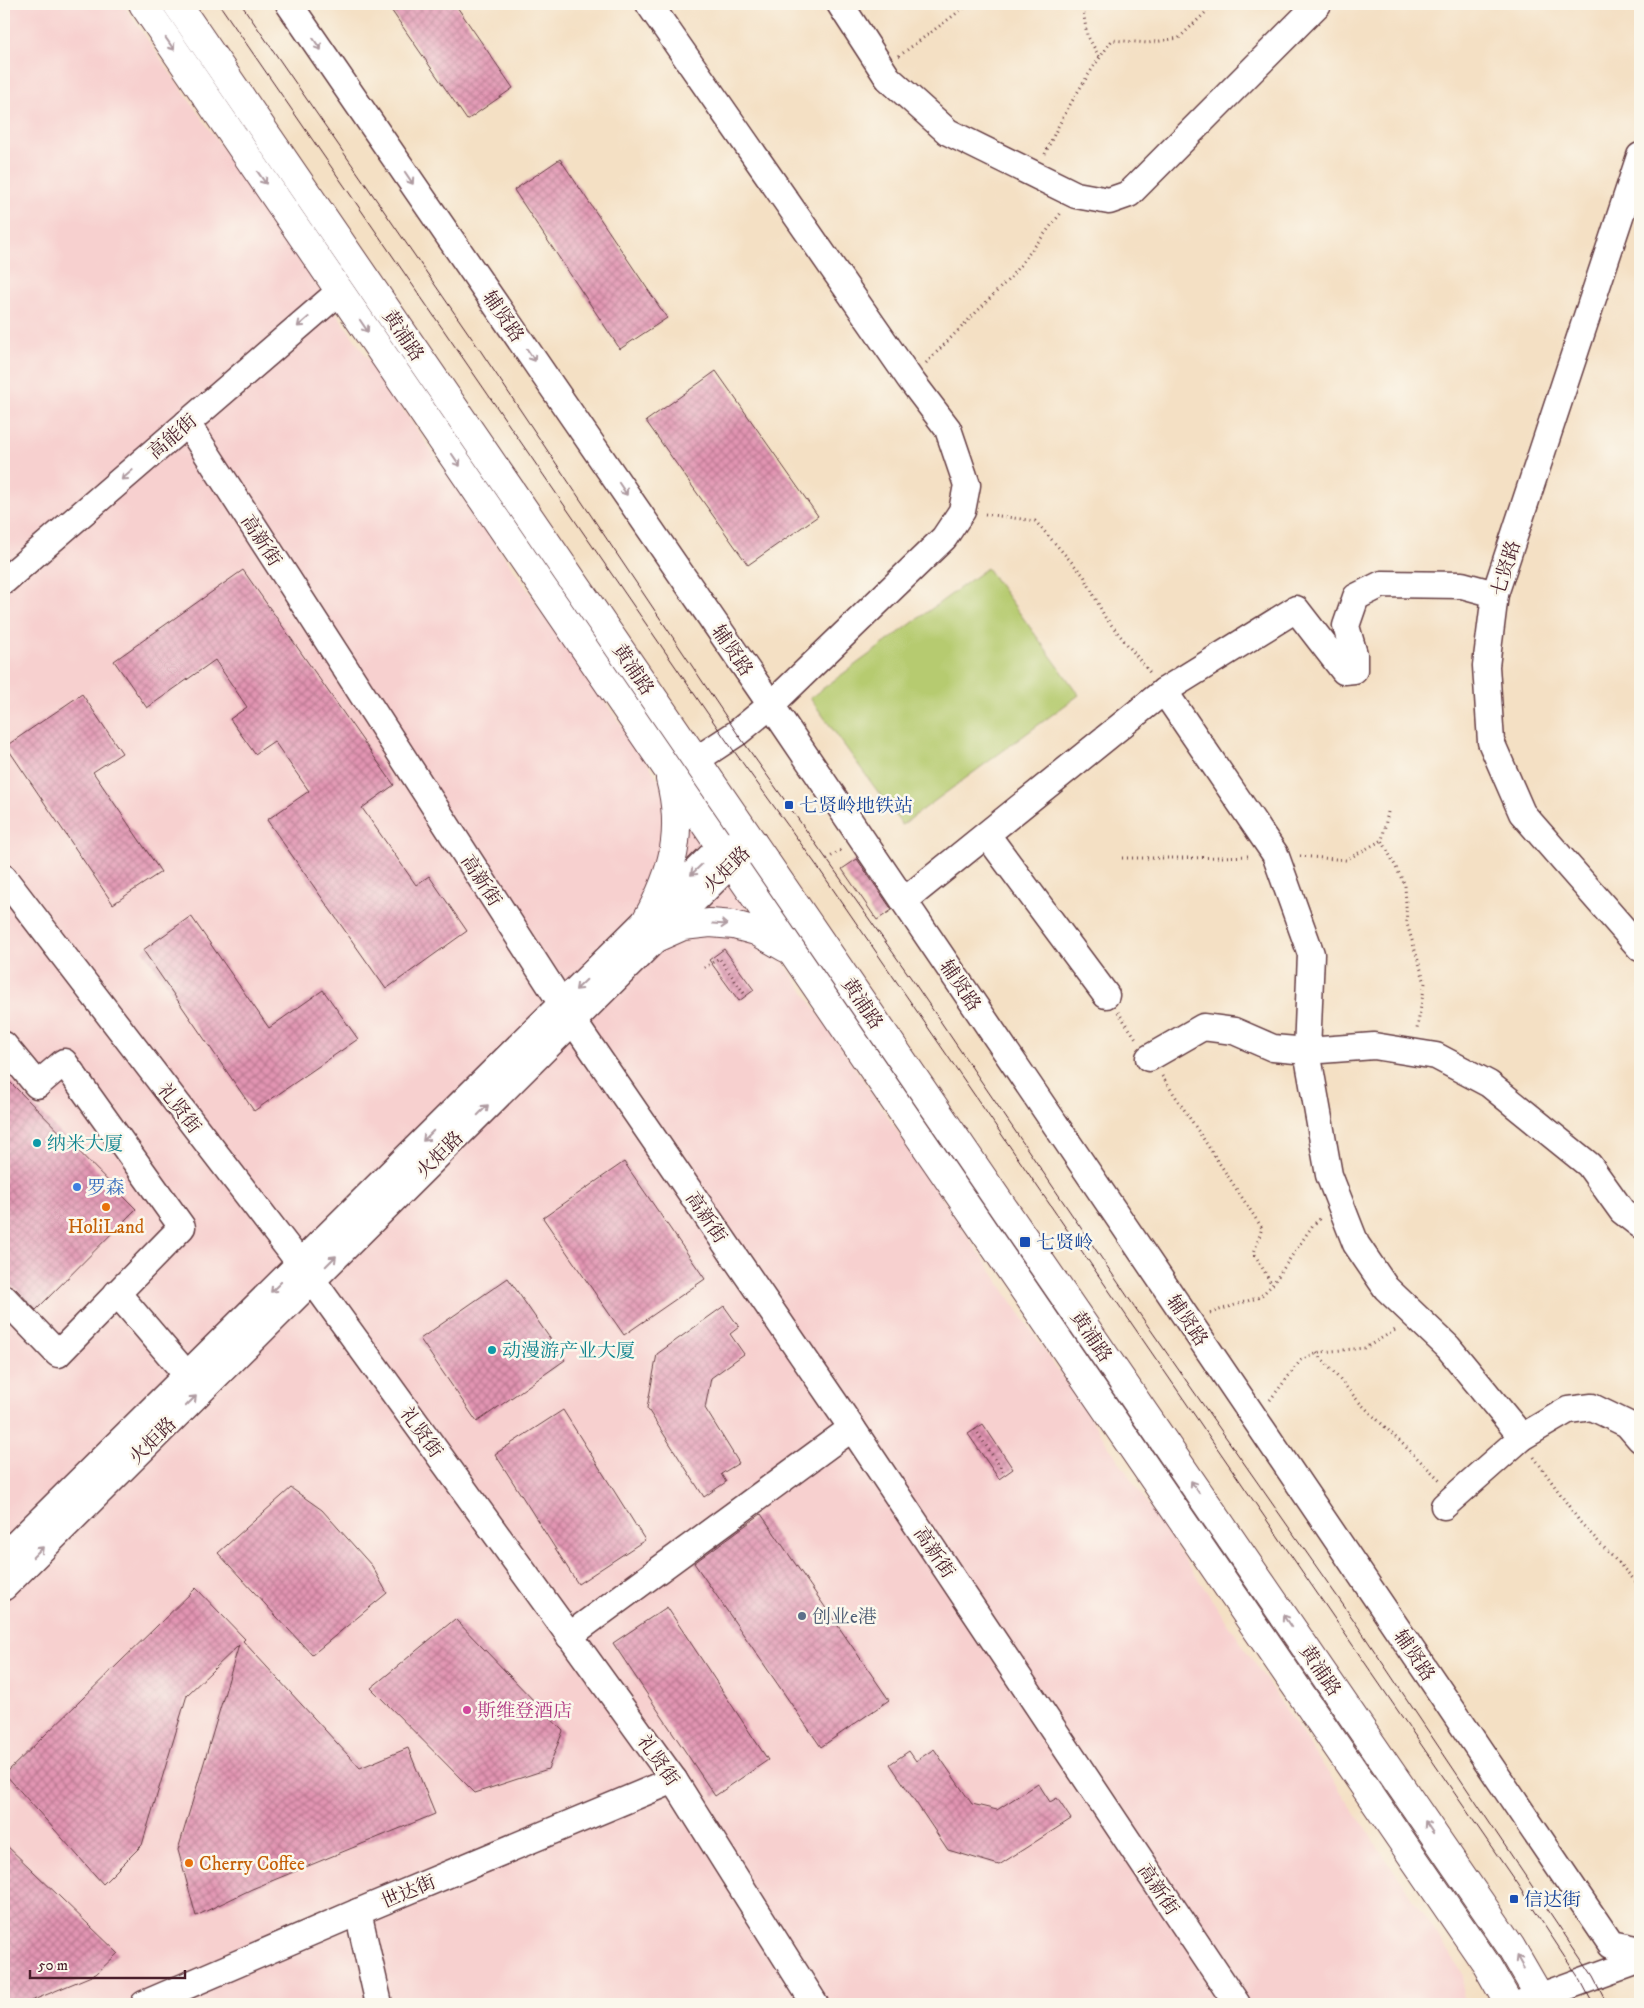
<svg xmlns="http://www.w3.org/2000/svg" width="1644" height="2008" font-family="'IM FELL DW Pica','Noto Serif SC',serif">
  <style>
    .built { fill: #f7d0cf }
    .park { fill: #b6cb6f; stroke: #80754d }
    .building { fill: url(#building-cross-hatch) }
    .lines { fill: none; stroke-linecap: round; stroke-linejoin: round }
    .minor-casing { stroke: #643c42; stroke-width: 29 }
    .highway-casing { stroke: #643c42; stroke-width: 30 }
    .path { stroke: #643c42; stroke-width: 3; stroke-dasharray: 1 4; stroke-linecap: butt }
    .minor { stroke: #fff; stroke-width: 26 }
    .highway { stroke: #fff; stroke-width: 28 }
    .tram { stroke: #4a1f2b; stroke-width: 1 }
    .oneway { stroke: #ae9aa0 }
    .transit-dot { fill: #1a4fb4; stroke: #fbf7ec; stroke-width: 2 }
    .culture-dot { fill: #0f9aa8; stroke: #fbf7ec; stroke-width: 2 }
    .shop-dot { fill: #3f7fe0; stroke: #fbf7ec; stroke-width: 2 }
    .food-dot { fill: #e8710a; stroke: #fbf7ec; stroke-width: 2 }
    .service-dot { fill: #5c6f8a; stroke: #fbf7ec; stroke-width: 2 }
    .hotel-dot { fill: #d1479c; stroke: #fbf7ec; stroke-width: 2 }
    .labels { text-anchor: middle; stroke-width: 5; stroke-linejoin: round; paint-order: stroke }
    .street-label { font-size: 19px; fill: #4a1f2b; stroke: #fbf7ec }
    .transit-label { font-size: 19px; fill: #164399; stroke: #fbf7ec; text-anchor: start }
    .culture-label { font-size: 19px; fill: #0d838f; stroke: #fbf7ec; text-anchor: start }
    .shop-label { font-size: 19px; fill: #366cbe; stroke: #fbf7ec; text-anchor: start }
    .food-label { font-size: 19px; fill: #c56008; stroke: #fbf7ec }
    .service-label { font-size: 19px; fill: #4e5e75; stroke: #fbf7ec; text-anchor: start }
    .hotel-label { font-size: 19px; fill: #b23c85; stroke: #fbf7ec; text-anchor: start }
  </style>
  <defs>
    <pattern id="building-cross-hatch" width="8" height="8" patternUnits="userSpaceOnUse" patternTransform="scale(1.25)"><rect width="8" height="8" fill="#e294b2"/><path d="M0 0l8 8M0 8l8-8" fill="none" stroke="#b97891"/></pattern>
  </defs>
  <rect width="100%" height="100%" fill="#fbf7ec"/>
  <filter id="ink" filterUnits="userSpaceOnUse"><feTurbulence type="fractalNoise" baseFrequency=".02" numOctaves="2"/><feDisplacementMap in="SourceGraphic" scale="10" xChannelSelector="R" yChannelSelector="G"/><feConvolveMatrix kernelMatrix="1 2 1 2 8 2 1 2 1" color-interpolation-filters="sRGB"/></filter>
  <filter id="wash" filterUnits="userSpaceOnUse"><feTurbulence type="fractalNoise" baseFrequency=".0096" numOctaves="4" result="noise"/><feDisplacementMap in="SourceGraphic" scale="20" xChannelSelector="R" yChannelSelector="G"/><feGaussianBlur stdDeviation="1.12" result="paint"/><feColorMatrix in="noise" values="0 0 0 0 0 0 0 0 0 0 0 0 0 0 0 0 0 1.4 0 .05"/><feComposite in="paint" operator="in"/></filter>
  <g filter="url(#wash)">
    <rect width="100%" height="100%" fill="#f4e0c4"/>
    <!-- built -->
    <polygon class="built" points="4,4 123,4 751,913 1464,1975 1463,2001 1457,2004 4,2004"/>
    <!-- park -->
    <polygon class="park" points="987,568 1079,695 902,825 810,698"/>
    <g id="blocks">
      <!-- building -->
      <g class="building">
        <polygon points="387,4 455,4 513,88 467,120"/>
        <polygon points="560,159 667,318 620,349 514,190"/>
        <polygon points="716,371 818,516 748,565 646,421"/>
        <polygon points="243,570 394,785 362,808 416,885 429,876 467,931 386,989 267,820 309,791 274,741 255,754 230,719 247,707 215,660 147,708 114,661"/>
        <polygon points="82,694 122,753 93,772 161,872 113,904 6,746"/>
        <polygon points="857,859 892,910 877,920 842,869"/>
        <polygon points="191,916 269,1028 323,990 358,1039 254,1111 143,950"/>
        <polygon points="724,949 754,990 739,1001 709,960"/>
        <polygon points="4,1076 136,1209 36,1310 15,1288 4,1283"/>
        <polygon points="624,1162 705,1279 624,1335 543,1218"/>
        <polygon points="508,1278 565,1360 477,1422 420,1339"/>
        <polygon points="724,1306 739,1327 730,1334 744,1354 711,1378 705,1408 739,1463 721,1474 726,1482 704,1497 647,1408 657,1354"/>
        <polygon points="563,1410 645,1540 578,1584 495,1454"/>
        <polygon points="983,1424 1013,1469 999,1479 968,1434"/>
        <polygon points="291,1488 322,1510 372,1566 387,1593 312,1655 218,1553"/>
        <polygon points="761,1514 889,1700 821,1747 694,1563"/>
        <polygon points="196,1588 245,1639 243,1641 360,1768 408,1748 435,1814 252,1889 196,1916 178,1850 239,1645 187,1695 142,1845 103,1884 5,1774"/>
        <polygon points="667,1607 768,1760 715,1796 613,1643"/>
        <polygon points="455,1619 563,1731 548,1769 475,1793 371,1688"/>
        <polygon points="934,1749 972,1804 997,1810 1038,1783 1050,1802 1057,1798 1071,1819 999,1865 948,1850 890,1764 909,1751 916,1761"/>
        <polygon points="4,1843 118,1953 96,1974 24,2004 4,2004"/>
      </g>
    </g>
  </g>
  <g filter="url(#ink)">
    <use href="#blocks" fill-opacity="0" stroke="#643c42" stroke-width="1"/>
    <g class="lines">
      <defs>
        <g id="minor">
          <polyline points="289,4 771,705 1611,1944 1640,1950"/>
          <polyline points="649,4 910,379 948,429 967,485 962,511 944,538 771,705 737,733 696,760"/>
          <polyline points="840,4 888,78 948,132 1076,195 1109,201 1129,194 1318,4"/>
          <polyline points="1640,156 1495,594 1486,666 1491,742 1522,813 1640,948"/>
          <polyline points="187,423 573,1021 852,1428 1237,2004"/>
          <polyline points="4,581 340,291"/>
          <polyline points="1164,691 1275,854 1311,954 1307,1051 1329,1175 1356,1244 1386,1288 1448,1347 1522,1437"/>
          <polyline points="987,835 1106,995"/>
          <polyline points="4,878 305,1270 674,1780 815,2004"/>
          <polyline points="904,901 1164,691 1296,609 1344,671 1354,670 1354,654 1346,626 1356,597 1382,584 1462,585 1495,594"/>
          <polyline points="4,1045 37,1085 64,1062 182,1227 58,1354 4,1298"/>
          <polyline points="1149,1058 1203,1027 1234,1031 1273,1048 1307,1051 1374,1046 1436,1056 1489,1084 1589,1165 1622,1211 1640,1225"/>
          <polyline points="117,1293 187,1375"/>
          <polyline points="1444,1506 1522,1437 1568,1410 1592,1407 1627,1424 1640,1439"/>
          <polyline points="4,1556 721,846 742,844"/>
          <polyline points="4,1587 753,842"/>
          <polyline points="569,1636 852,1428"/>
          <polyline points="358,1912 379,2004"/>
          <polyline points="144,2004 358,1912 674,1780"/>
          <polyline points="1519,2004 1640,1960"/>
        </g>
        <g id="highway">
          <polyline points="143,4 1486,1964 1509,2004"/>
          <polyline points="177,4 1511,1947 1544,2004"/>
          <path d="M647 919C673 873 684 832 670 779"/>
          <polyline points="656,938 683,926 710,923 734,925 756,931 786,948"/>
        </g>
      </defs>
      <!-- minor casing -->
      <use href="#minor" class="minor-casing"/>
      <!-- highway casing -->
      <use href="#highway" class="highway-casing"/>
      <!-- path -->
      <g class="path">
        <polyline points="1082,4 1087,35 1100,58"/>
        <polyline points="899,56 969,4"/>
        <path d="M1045 154C1063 113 1086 77 1112 40L1148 43 1179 38 1207 11 1210 4"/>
        <polyline points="926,363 1009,279 1061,213"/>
        <polyline points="985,514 1035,521 1084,576 1105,617 1151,674"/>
        <polyline points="1388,812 1382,840 1405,885 1407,924 1425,983 1417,1029"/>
        <polyline points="1300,856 1346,860 1382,840"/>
        <polyline points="1122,858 1191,858 1249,856"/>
        <polyline points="827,859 841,850"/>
        <polyline points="704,968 719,958 746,996"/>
        <polyline points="1118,1012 1137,1040"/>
        <polyline points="1162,1076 1262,1228 1254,1253 1272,1285"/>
        <polyline points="1210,1313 1260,1297 1272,1285 1313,1225 1322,1217"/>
        <polyline points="1317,1353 1360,1403 1440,1480"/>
        <polyline points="1270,1400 1301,1360 1320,1352 1365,1348 1397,1329"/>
        <polyline points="975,1429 1005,1474"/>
        <polyline points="1534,1457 1580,1522 1640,1586"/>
      </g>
      <!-- minor -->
      <use href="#minor" class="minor"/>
      <!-- highway -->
      <use href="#highway" class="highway"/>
      <!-- tram -->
      <g class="tram">
        <polyline points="219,4 726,740 817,866 1517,1884 1581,1981 1593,2004"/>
        <polyline points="241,4 480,350 737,733 911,978 1134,1306 1353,1619 1593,1977 1607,2004"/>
      </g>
    </g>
    <!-- one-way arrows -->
    <defs><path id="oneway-shaft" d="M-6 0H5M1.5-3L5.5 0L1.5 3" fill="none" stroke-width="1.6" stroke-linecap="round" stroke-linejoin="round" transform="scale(1.25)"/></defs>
    <g class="oneway">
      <use href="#oneway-shaft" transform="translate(170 44) rotate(55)"/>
      <use href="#oneway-shaft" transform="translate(317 44) rotate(56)"/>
      <use href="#oneway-shaft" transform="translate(262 178) rotate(55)"/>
      <use href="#oneway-shaft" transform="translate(409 178) rotate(56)"/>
      <use href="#oneway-shaft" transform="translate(303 322) rotate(139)"/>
      <use href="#oneway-shaft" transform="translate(364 326) rotate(56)"/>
      <use href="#oneway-shaft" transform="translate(531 355) rotate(56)"/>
      <use href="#oneway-shaft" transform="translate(456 460) rotate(56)"/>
      <use href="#oneway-shaft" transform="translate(127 475) rotate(139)"/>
      <use href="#oneway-shaft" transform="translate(623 489) rotate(56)"/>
      <use href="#oneway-shaft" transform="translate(696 870) rotate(136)"/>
      <use href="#oneway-shaft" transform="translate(720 924) rotate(4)"/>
      <use href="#oneway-shaft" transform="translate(581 985) rotate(136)"/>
      <use href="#oneway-shaft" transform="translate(483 1110) rotate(-45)"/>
      <use href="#oneway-shaft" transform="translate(428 1136) rotate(135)"/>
      <use href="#oneway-shaft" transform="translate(331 1261) rotate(-45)"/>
      <use href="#oneway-shaft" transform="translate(276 1287) rotate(135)"/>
      <use href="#oneway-shaft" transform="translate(191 1401) rotate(-45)"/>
      <use href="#oneway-shaft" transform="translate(1195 1487) rotate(-124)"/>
      <use href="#oneway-shaft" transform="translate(38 1552) rotate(-45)"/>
      <use href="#oneway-shaft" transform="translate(1287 1621) rotate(-124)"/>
      <use href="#oneway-shaft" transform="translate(1429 1827) rotate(-124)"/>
      <use href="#oneway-shaft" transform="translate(1520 1962) rotate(-120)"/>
    </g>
  </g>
  <!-- markers -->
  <g class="transit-dot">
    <rect x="784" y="800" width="10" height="10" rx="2.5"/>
    <rect x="1019" y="1236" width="12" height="12" rx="2.5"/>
    <rect x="1509" y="1894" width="10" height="10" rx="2.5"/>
  </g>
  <g class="culture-dot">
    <circle cx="37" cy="1143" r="5"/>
    <circle cx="492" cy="1350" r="5"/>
  </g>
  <circle class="shop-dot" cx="77" cy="1187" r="5"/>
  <g class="food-dot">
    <circle cx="106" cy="1207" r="5"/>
    <circle cx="189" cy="1863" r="5"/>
  </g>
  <circle class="service-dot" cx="802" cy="1616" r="5"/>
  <circle class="hotel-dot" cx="467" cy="1710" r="5"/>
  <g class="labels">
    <!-- street labels -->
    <g class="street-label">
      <text transform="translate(504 316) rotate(56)" y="7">辅贤路</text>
      <text transform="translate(404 335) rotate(56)" y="7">黄浦路</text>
      <text transform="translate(172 436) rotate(-41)" y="7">高能街</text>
      <text transform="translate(262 540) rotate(57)" y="7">高新街</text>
      <text transform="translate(1505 568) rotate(-73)" y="7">七贤路</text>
      <text transform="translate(733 650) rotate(56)" y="7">辅贤路</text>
      <text transform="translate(634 669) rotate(56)" y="7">黄浦路</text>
      <text transform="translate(726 869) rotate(-45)" y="7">火炬路</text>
      <text transform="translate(482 880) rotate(57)" y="7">高新街</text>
      <text transform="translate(961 985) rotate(56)" y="7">辅贤路</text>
      <text transform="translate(863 1003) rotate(56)" y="7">黄浦路</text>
      <text transform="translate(180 1108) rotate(52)" y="7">礼贤街</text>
      <text transform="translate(439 1154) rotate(-45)" y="7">火炬路</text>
      <text transform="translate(707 1217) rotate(56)" y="7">高新街</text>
      <text transform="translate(1188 1320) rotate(56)" y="7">辅贤路</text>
      <text transform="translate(1092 1336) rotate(56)" y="7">黄浦路</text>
      <text transform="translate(422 1432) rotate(54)" y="7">礼贤街</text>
      <text transform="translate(152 1440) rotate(-45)" y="7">火炬路</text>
      <text transform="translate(935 1552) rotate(56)" y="7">高新街</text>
      <text transform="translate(1415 1655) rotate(56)" y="7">辅贤路</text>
      <text transform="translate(1321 1670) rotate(56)" y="7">黄浦路</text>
      <text transform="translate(659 1760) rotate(55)" y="7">礼贤街</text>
      <text transform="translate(1159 1889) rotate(56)" y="7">高新街</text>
      <text transform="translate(408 1891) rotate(-23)" y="7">世达街</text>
    </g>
    <!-- transit labels -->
    <g class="transit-label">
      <text x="799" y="812">七贤岭地铁站</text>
      <text x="1036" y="1249">七贤岭</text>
      <text x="1524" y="1906">信达街</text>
    </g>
    <!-- culture labels -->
    <g class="culture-label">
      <text x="47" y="1150">纳米大厦</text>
      <text x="502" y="1357">动漫游产业大厦</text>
    </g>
    <!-- shop labels -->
    <g class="shop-label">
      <text x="87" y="1194">罗森</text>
    </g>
    <!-- food labels -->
    <g class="food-label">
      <text x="106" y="1233">HoliLand</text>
      <text x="199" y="1870" text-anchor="start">Cherry Coffee</text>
    </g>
    <!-- service labels -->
    <g class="service-label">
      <text x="812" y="1623">创业e港</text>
    </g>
    <!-- hotel labels -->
    <g class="hotel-label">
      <text x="477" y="1717">斯维登酒店</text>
    </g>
  </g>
  <!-- margin -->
  <rect width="1644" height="2008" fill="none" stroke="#fbf7ec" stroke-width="20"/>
  <!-- scale -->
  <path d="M30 1970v8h155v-8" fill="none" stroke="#4a1f2b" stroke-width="2.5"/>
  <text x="38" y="1970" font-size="15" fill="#4a1f2b" stroke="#fbf7ec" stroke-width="4" paint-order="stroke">50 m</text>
</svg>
